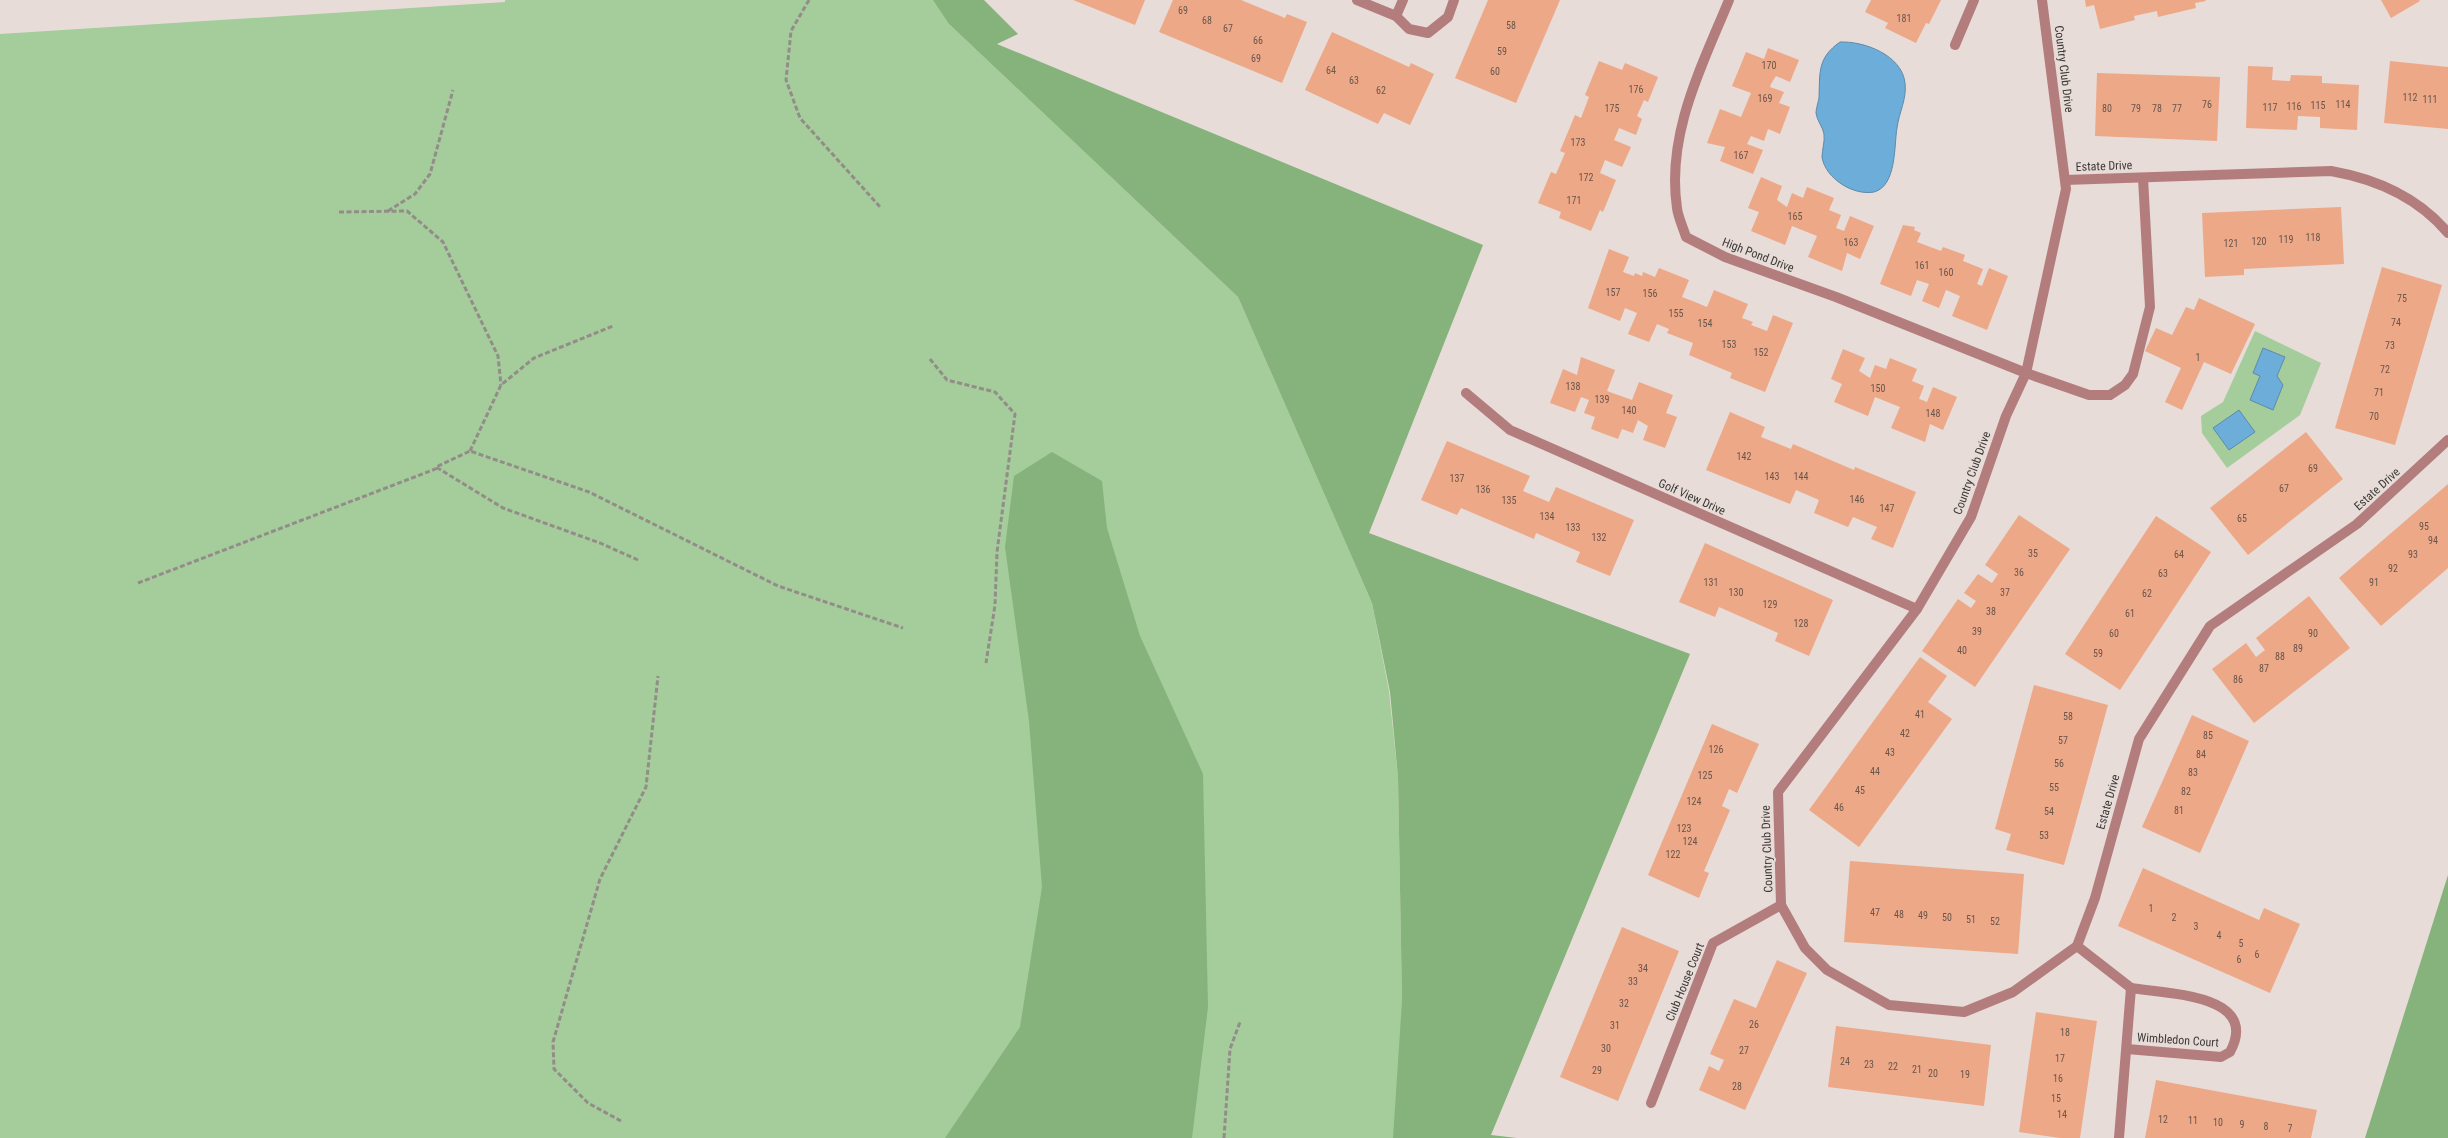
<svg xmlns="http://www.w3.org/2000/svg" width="2448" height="1138" font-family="'Roboto Condensed',sans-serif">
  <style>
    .green { fill: #a4cd9b }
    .forest { fill: #85b37b }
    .water { fill: #6cadda; stroke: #5e8aa9 }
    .building { fill: #eda888 }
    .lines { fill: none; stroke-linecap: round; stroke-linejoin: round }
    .path { stroke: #938c89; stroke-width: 3; stroke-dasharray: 5 2.5; stroke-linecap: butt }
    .minor { stroke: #b47d7d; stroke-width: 10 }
    .labels { text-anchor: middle; stroke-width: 4; stroke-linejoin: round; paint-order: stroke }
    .number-label { font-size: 10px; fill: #69554b }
    .street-label { font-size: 12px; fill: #3d3937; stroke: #e7dcd8 }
  </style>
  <rect width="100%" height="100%" fill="#e7dcd8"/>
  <!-- green -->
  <g class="green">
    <polygon points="505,0 950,0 949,24 1238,297 1372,603 1389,691 1398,777 1402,1001 1491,1138 0,1138 0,34 505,2"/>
    <polygon points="2255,331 2321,363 2300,415 2227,468 2202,433 2201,416 2223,402"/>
  </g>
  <!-- forest -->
  <g class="forest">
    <polygon points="933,0 984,0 1018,34 997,44 1483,245 1369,533 1690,654 1491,1135 1517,1138 1393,1138 1402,1001 1398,777 1390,692 1372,603 1238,297 949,24"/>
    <polygon points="1052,452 1102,481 1107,528 1140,636 1203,774 1208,1007 1192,1138 945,1138 1020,1027 1042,887 1029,721 1005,547 1014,476"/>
    <polygon points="2448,875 2448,1138 2365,1138"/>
  </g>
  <!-- water -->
  <g class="water">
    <path d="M1840 42C1864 41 1902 55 1905 83 1907 99 1899 112 1897 128 1894 144 1897 186 1874 192 1853 196 1825 178 1822 157 1822 150 1825 142 1824 134 1823 127 1817 121 1816 113 1816 109 1818 103 1819 98 1820 73 1817 58 1840 42Z"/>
    <polygon points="2263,348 2285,357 2277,376 2283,385 2273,410 2250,400 2260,376 2253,373"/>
    <polygon points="2239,410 2255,432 2229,450 2213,428"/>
  </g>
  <!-- building -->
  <g class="building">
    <polygon points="1073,0 1145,0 1135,25"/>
    <polygon points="1173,0 1241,0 1285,18 1287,14 1307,22 1282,83 1159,32"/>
    <polygon points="1488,0 1560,0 1516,103 1455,78"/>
    <polygon points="1871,0 1941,0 1929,24 1926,23 1916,43 1885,28 1888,23 1865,12"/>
    <polygon points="2085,0 2205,0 2206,1 2195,3 2196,8 2158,17 2157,11 2134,16 2135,20 2100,29 2094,5 2086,7"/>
    <polygon points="2381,0 2419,0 2420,1 2391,18"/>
    <polygon points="1332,32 1409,67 1411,63 1434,74 1410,125 1384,113 1378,124 1305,90"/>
    <polygon points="1768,48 1799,60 1790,82 1776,76 1771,84 1770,87 1784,92 1779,103 1790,107 1780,134 1768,129 1764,141 1751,136 1747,144 1763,150 1753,174 1720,161 1725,147 1707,143 1720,109 1741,117 1751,93 1732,86 1746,52 1764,59"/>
    <polygon points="1599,61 1622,70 1625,63 1658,77 1648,102 1644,100 1637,116 1642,119 1636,135 1619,128 1617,133 1614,140 1631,147 1622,167 1605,160 1600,173 1616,180 1603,212 1600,210 1591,231 1559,218 1561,212 1538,203 1551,172 1556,174 1565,153 1560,151 1575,115 1581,118 1589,97 1585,95"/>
    <polygon points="2390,61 2448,67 2448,129 2384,123"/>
    <polygon points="2248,66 2273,67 2272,80 2290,81 2291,75 2322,76 2322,83 2359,85 2357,130 2320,128 2320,117 2298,116 2297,130 2246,128"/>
    <polygon points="2097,73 2220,77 2217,141 2095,136"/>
    <polygon points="1761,177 1782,186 1777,200 1787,207 1792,193 1803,198 1807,187 1834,198 1829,210 1841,215 1836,228 1844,231 1850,216 1874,226 1860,259 1847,253 1842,271 1808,257 1817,236 1792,226 1785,245 1751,231 1759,212 1748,208"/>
    <polygon points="2341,207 2344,264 2244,269 2244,275 2205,277 2202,213"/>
    <polygon points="1903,225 1915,227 1914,230 1921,233 1917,242 1941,251 1943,247 1965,255 1963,261 1983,269 1977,284 1982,286 1989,268 2008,276 1987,330 1952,316 1960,296 1946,290 1939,308 1922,301 1929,284 1917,280 1911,296 1880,284"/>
    <polygon points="1609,249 1629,257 1623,272 1634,276 1635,273 1642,276 1643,272 1655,277 1659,268 1689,280 1682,297 1695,302 1707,307 1714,290 1748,304 1742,318 1753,322 1751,325 1767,331 1773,315 1793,323 1765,392 1730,378 1732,373 1689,355 1693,343 1667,333 1669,329 1657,324 1649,342 1628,334 1637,313 1625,308 1620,321 1588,308"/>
    <polygon points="2382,267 2442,285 2395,445 2335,428"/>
    <polygon points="2199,298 2255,324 2231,374 2204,362 2182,410 2165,402 2181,368 2145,351 2156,328 2172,335 2186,307 2194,310"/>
    <polygon points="1843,349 1865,358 1859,371 1870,378 1875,365 1886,369 1890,358 1917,369 1912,381 1924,386 1919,399 1922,400 1927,402 1933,387 1957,397 1943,430 1930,424 1925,442 1891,428 1900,407 1875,397 1868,416 1834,402 1842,384 1831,379"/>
    <polygon points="1581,357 1615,370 1607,391 1632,400 1639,382 1673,395 1666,413 1677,417 1665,448 1643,440 1648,426 1638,420 1633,433 1622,429 1618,439 1591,429 1595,417 1584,413 1589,400 1581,397 1575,412 1550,403 1563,369 1577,375"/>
    <polygon points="1730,412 1765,427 1761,437 1791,449 1793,444 1854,470 1855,467 1916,492 1893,548 1871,539 1877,527 1853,517 1848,527 1814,513 1819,500 1796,490 1790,504 1706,470"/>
    <polygon points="2306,432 2343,479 2248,555 2210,508"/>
    <polygon points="1447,441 1530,476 1523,491 1549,502 1556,487 1634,520 1610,576 1576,562 1580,552 1536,533 1534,539 1461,508 1457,515 1421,500"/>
    <polygon points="2448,484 2448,568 2381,626 2339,578"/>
    <polygon points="2019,515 2070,549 1975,687 1922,651 1958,599 1971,608 1976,601 1964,593 1978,574 1992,583 1998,574 1985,565"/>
    <polygon points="2156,516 2211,552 2120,690 2065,654"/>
    <polygon points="1705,543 1833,600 1809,656 1775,641 1778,633 1719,607 1715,617 1679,602"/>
    <polygon points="2309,596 2350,648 2254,723 2212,669 2246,643 2256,657 2265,650 2256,638"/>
    <polygon points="1920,657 1947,676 1928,702 1952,719 1859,847 1809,810"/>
    <polygon points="2034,685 2108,705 2064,865 2006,850 2011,834 1995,829"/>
    <polygon points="2192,715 2249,741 2200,853 2142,827"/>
    <polygon points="1712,724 1759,744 1737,793 1729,789 1722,806 1730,810 1704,871 1709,873 1699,898 1648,875"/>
    <polygon points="1850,861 2024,874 2018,954 1844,942"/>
    <polygon points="2143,868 2259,920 2264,908 2300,924 2270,993 2118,926"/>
    <polygon points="1622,927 1679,951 1618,1101 1560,1077"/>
    <polygon points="1777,960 1807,973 1745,1110 1699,1090 1709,1066 1719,1071 1724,1060 1710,1054 1734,999 1756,1008"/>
    <polygon points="2036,1012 2097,1021 2080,1138 2060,1138 2019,1132"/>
    <polygon points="1836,1026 1991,1045 1984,1106 1828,1087"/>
    <polygon points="2156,1080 2317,1110 2311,1138 2145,1138"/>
  </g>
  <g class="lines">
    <!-- path -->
    <g class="path">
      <polyline points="809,0 791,31 786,80 800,118 881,208"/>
      <polyline points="388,211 415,194 430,174 453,90"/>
      <polyline points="339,212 407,211 443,242 498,356 501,385"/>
      <polyline points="930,359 947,380 995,392 1015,414 997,552 995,605 986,663"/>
      <polyline points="470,451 501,385 534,358 613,326"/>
      <polyline points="638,560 600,543 503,508 436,467 470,451 589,492 778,586 903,628"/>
      <polyline points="138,583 438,468"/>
      <polyline points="621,1121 588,1103 554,1069 553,1042 600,879 646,787 658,676"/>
      <polyline points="1224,1138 1230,1049 1240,1022"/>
    </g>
    <!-- minor -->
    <g class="minor">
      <polyline points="1357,0 1396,16 1409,29 1428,33 1448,17 1454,0"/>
      <path d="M1729 0C1702 66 1666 134 1677 208 1678 217 1683 227 1686 237L1725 257 1836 297 2026 373 2089 395H2110L2125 385 2133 374 2150 307 2143 178"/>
      <polyline points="2042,0 2066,189 2026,373 2006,416 1971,517 1917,609 1778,792 1781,905 1805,948 1827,970 1889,1005 1964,1012 2013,992 2077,946 2095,898 2139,739 2210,626 2357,524 2448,440"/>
      <polyline points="1396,16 1403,0"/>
      <polyline points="1955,45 1974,0"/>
      <path d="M2065 180 2331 171C2376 179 2418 197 2448 233"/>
      <polyline points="1466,393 1510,430 1917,609"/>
      <polyline points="2077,946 2131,988 2119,1138"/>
      <path d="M2127 1049 2221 1057 2230 1052C2261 994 2167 994 2131 988"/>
      <polyline points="1651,1103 1713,943 1781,905"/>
    </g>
  </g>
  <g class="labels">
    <!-- number labels -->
    <g class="number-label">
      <text x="1183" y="14">69</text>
      <text x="1904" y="22">181</text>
      <text x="1207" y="24">68</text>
      <text x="1511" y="29">58</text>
      <text x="1228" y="32">67</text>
      <text x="1258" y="44">66</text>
      <text x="1502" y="55">59</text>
      <text x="1256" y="62">69</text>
      <text x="1769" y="69">170</text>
      <text x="1331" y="74">64</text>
      <text x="1495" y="75">60</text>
      <text x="1354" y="84">63</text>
      <text x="1636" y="93">176</text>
      <text x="1381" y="94">62</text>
      <text x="2410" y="101">112</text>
      <text x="1765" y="102">169</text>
      <text x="2430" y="103">111</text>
      <text x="2207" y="108">76</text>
      <text x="2343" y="108">114</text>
      <text x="2318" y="109">115</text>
      <text x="2294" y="110">116</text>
      <text x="2270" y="111">117</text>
      <text x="1612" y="112">175</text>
      <text x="2107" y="112">80</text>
      <text x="2136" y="112">79</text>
      <text x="2157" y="112">78</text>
      <text x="2177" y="112">77</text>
      <text x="1578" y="146">173</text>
      <text x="1741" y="159">167</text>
      <text x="1586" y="181">172</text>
      <text x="1574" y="204">171</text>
      <text x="1795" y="220">165</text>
      <text x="2313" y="241">118</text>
      <text x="2286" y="243">119</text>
      <text x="2259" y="245">120</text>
      <text x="1851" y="246">163</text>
      <text x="2231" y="247">121</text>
      <text x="1922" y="269">161</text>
      <text x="1946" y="276">160</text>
      <text x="1613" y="296">157</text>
      <text x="1650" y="297">156</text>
      <text x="2402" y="302">75</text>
      <text x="1676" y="317">155</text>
      <text x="2396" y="326">74</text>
      <text x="1705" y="327">154</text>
      <text x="1729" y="348">153</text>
      <text x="2390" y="349">73</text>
      <text x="1761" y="356">152</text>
      <text x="2198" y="361">1</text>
      <text x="2385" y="373">72</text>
      <text x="1573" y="390">138</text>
      <text x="1878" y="392">150</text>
      <text x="2379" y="396">71</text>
      <text x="1602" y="403">139</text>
      <text x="1629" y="414">140</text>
      <text x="1933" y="417">148</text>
      <text x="2374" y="420">70</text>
      <text x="1744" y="460">142</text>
      <text x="2313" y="472">69</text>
      <text x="1772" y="480">143</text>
      <text x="1801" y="480">144</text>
      <text x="1457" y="482">137</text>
      <text x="2284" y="492">67</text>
      <text x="1483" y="493">136</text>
      <text x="1857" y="503">146</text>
      <text x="1509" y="504">135</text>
      <text x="1887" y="512">147</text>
      <text x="1547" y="520">134</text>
      <text x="2242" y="522">65</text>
      <text x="2424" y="530">95</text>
      <text x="1573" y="531">133</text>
      <text x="1599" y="541">132</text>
      <text x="2433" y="544">94</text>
      <text x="2033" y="557">35</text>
      <text x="2179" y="558">64</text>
      <text x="2413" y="558">93</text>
      <text x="2393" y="572">92</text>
      <text x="2019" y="576">36</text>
      <text x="2163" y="577">63</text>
      <text x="1711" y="586">131</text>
      <text x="2374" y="586">91</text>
      <text x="1736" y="596">130</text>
      <text x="2005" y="596">37</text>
      <text x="2147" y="597">62</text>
      <text x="1770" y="608">129</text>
      <text x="1991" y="615">38</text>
      <text x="2130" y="617">61</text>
      <text x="1801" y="627">128</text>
      <text x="1977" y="635">39</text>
      <text x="2114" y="637">60</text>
      <text x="2313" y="637">90</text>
      <text x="2298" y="652">89</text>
      <text x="1962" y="654">40</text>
      <text x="2098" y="657">59</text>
      <text x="2280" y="660">88</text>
      <text x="2264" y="672">87</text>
      <text x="2238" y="683">86</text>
      <text x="1920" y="718">41</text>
      <text x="2068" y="720">58</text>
      <text x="1905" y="737">42</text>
      <text x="2208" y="739">85</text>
      <text x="2063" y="744">57</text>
      <text x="1716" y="753">126</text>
      <text x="1890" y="756">43</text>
      <text x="2201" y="758">84</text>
      <text x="2059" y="767">56</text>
      <text x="1875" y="775">44</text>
      <text x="2193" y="776">83</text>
      <text x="1705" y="779">125</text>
      <text x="2054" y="791">55</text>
      <text x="1860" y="794">45</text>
      <text x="2186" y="795">82</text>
      <text x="1694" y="805">124</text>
      <text x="1839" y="811">46</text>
      <text x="2179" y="814">81</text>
      <text x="2049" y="815">54</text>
      <text x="1684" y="832">123</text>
      <text x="2044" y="839">53</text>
      <text x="1690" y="845">124</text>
      <text x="1673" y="858">122</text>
      <text x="2151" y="912">1</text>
      <text x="1875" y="916">47</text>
      <text x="1899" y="918">48</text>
      <text x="1923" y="919">49</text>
      <text x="1947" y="921">50</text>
      <text x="2174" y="921">2</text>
      <text x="1971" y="923">51</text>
      <text x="1995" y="925">52</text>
      <text x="2196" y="930">3</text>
      <text x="2219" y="939">4</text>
      <text x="2241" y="947">5</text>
      <text x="2257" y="958">6</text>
      <text x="2239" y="963">6</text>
      <text x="1643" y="972">34</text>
      <text x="1633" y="985">33</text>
      <text x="1624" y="1007">32</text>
      <text x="1754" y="1028">26</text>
      <text x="1615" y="1029">31</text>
      <text x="2065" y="1036">18</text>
      <text x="1606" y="1052">30</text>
      <text x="1744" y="1054">27</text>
      <text x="2060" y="1062">17</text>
      <text x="1845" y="1065">24</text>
      <text x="1869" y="1068">23</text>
      <text x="1893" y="1070">22</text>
      <text x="1917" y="1073">21</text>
      <text x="1597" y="1074">29</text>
      <text x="1933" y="1077">20</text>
      <text x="1965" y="1078">19</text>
      <text x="2058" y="1082">16</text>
      <text x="1737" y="1090">28</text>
      <text x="2056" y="1102">15</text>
      <text x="2062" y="1118">14</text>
      <text x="2163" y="1123">12</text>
      <text x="2193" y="1124">11</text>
      <text x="2218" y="1126">10</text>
      <text x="2242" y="1128">9</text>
      <text x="2266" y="1130">8</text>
      <text x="2290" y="1132">7</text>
    </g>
    <!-- street labels -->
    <g class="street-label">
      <text transform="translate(2064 69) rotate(83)" y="4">Country Club Drive</text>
      <text transform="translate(2104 166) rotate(-2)" y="4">Estate Drive</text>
      <text transform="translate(1758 255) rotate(21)" y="4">High Pond Drive</text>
      <text transform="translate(1972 473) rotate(-70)" y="4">Country Club Drive</text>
      <text transform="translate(2377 489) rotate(-42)" y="4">Estate Drive</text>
      <text transform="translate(1692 497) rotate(24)" y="4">Golf View Drive</text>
      <text transform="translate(2108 802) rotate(-74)" y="4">Estate Drive</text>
      <text transform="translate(1767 849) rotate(-92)" y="4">Country Club Drive</text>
      <text transform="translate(1685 982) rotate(-68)" y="4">Club House Court</text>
      <text transform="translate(2178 1040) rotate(4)" y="4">Wimbledon Court</text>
    </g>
  </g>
</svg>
